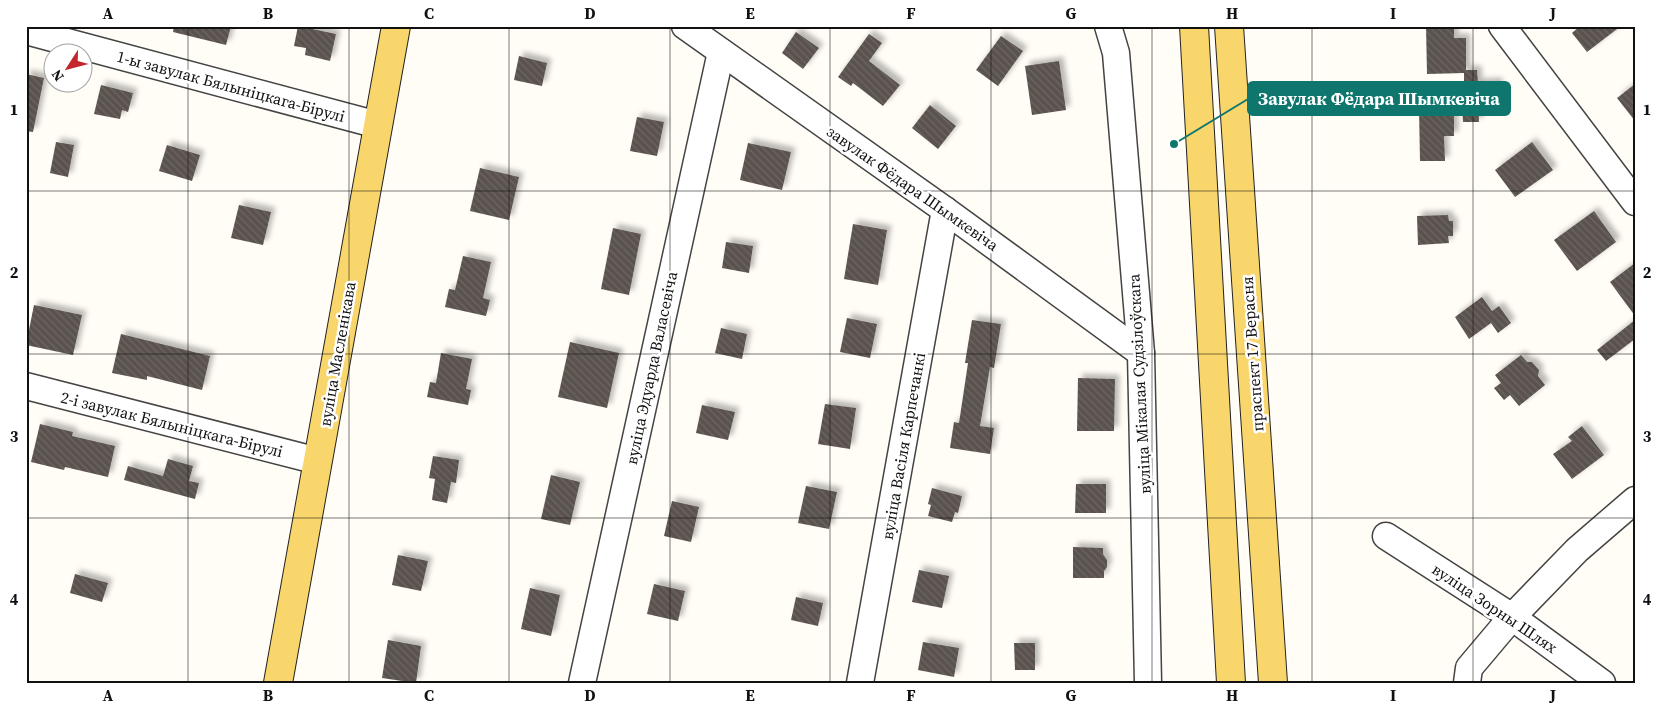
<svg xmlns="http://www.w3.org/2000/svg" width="1661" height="709" font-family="'Source Serif 4',serif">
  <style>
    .building { fill: url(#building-back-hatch); filter: url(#shadow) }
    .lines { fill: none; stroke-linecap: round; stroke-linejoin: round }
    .minor-casing { stroke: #444; stroke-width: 29 }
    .major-casing { stroke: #222; stroke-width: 30 }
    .minor { stroke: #fff; stroke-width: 26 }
    .major { stroke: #f9d66b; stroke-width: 28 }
    .grid { fill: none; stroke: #111; stroke-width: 1; stroke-opacity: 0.55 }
    .labels { text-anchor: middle; stroke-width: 5; stroke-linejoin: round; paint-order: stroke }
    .street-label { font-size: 16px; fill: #111; stroke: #fff }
    .leader { fill: none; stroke: #0f766e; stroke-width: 2 }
    .callout-dot { fill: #0f766e; stroke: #fff; stroke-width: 2 }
    .callout { fill: #0f766e; stroke: #0f766e; stroke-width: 2 }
    .callout-label { font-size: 18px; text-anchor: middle; font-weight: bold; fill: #fff }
    .neatline { fill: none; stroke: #111; stroke-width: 2 }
    .grid-label { font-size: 16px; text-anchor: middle; font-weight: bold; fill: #111 }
  </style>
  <defs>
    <pattern id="building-back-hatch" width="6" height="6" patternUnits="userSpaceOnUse" patternTransform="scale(1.25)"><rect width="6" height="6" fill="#5a524d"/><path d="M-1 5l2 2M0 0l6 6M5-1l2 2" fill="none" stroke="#6d6662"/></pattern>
    <filter id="shadow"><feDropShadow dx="4.5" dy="-4.5" stdDeviation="2.5" flood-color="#0004"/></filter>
  </defs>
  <rect width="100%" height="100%" fill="#fffdf5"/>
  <!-- building -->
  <g class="building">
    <polygon points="174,26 231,26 226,45 173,32"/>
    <polygon points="298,26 336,34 330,61 305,55 306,48 294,46"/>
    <polygon points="1426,26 1454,26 1454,38 1466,38 1466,70 1477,70 1478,83 1498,82 1499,99 1478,99 1479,122 1463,122 1462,106 1464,106 1464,73 1427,74"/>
    <polygon points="1580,26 1621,26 1587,52 1572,33"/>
    <polygon points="796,32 819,48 803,69 782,53"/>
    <polygon points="869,34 882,43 869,61 900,85 883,106 853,83 851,86 838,77"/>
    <polygon points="1001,36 1023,51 998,86 976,70"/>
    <polygon points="519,56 547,63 542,86 514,80"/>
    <polygon points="1059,61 1066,110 1032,115 1025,66"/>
    <polygon points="26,74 44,78 33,132 26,131"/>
    <polygon points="1635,84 1635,121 1617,98"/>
    <polygon points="101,85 133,93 128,112 122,110 120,119 94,114"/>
    <polygon points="930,105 956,126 938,149 912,128"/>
    <polygon points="1419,108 1454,108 1454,136 1444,136 1445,161 1420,161"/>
    <polygon points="637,117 664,122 657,156 630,151"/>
    <polygon points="56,142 74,145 68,177 50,173"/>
    <polygon points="1532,142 1553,170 1515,197 1495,170"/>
    <polygon points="748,143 791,152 782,190 740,180"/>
    <polygon points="167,145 200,155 192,181 159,171"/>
    <polygon points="480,168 519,177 509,220 470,211"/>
    <polygon points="239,205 271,212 263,245 231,238"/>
    <polygon points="1594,211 1616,242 1577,271 1554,240"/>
    <polygon points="1448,215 1449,221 1453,221 1453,236 1448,236 1449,243 1418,245 1417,216"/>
    <polygon points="853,224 887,230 878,285 844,279"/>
    <polygon points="613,228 641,234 629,295 601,289"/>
    <polygon points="726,242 753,246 749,273 722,268"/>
    <polygon points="463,256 491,262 483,298 490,300 486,316 445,307 449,289 455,290"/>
    <polygon points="1635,263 1635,316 1610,282"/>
    <polygon points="1482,297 1492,311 1499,306 1511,323 1498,333 1491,323 1469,339 1455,317"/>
    <polygon points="34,305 82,315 73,355 26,345"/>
    <polygon points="847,318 877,324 870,358 840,352"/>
    <polygon points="972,320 1001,324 994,368 990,367 980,426 994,428 990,454 950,448 954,422 959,423 968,363 965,363"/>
    <polygon points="1635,320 1635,339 1606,361 1597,350"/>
    <polygon points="721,328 747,334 742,359 715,353"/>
    <polygon points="121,334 210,356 202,390 147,376 147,380 112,373"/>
    <polygon points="570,342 619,353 607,408 558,397"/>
    <polygon points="441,353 472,359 466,389 471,390 468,405 427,397 430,382 436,383"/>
    <polygon points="1521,355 1527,362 1532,362 1539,370 1538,376 1545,385 1519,406 1510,395 1504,400 1494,388 1501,383 1495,375"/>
    <polygon points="1078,378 1115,379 1114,431 1077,431"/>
    <polygon points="825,404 856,408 850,449 818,444"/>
    <polygon points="702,405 735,412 728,440 696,433"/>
    <polygon points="40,424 73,432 72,436 115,446 108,477 65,467 64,470 31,462"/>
    <polygon points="1582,426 1604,455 1572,479 1553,454 1572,441 1568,437"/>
    <polygon points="433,456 459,460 456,483 451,482 447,503 432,500 435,479 429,478"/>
    <polygon points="168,459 193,466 189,481 199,483 195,499 124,480 128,466 163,476"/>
    <polygon points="551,475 580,482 570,525 541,519"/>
    <polygon points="1076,484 1106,484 1106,513 1075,513"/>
    <polygon points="806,486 837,492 829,529 798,523"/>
    <polygon points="932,488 962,496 958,513 955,512 952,522 928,516 931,505 928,504"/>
    <polygon points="672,501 699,507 691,542 664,536"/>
    <polygon points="1073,547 1103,548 1103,554 1107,560 1107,567 1104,571 1104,578 1073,578"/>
    <polygon points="398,555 428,561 421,591 392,585"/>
    <polygon points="919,570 949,576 942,608 912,602"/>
    <polygon points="75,574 108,583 102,602 70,593"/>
    <polygon points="654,584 685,591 678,621 647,614"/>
    <polygon points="530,588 560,595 551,636 521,629"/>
    <polygon points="796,597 823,603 818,626 791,620"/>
    <polygon points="388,640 421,646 416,683 382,678"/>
    <polygon points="923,642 959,648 954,677 918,670"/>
    <polygon points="1014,643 1035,643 1035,670 1015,670"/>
  </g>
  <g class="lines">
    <defs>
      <g id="minor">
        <polyline points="685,26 945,210 1141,353"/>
        <polyline points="1108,26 1116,53 1141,353 1148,683"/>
        <polyline points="1502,26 1635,202"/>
        <polyline points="26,31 378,125"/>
        <polyline points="26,386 318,461"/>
        <polyline points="1386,536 1512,617 1602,683"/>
        <polyline points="582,683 721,52"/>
        <polyline points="860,683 945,210"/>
        <polyline points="1467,683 1469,668 1512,617 1577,550 1635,500"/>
      </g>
      <g id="major">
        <polyline points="1194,26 1231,683"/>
        <polyline points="1229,26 1273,683"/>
        <polyline points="278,683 396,26"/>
      </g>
    </defs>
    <!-- minor casing -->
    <use href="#minor" class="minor-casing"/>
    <!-- major casing -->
    <use href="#major" class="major-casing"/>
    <!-- minor -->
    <use href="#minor" class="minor"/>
    <!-- major -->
    <use href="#major" class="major"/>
  </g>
  <!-- grid -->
  <path class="grid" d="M188 26V683M349 26V683M509 26V683M670 26V683M830 26V683M991 26V683M1152 26V683M1312 26V683M1473 26V683M26 191H1635M26 354H1635M26 518H1635"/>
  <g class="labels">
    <!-- street labels -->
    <g class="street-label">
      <text transform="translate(231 86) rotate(15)" y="6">1-ы завулак Бялыніцкага-Бірулі</text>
      <text transform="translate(913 188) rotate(35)" y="6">завулак Фёдара Шымкевіча</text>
      <text transform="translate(337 354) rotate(-80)" y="6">вуліца Масленікава</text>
      <text transform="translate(1252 354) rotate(-94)" y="6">праспект 17 Верасня</text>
      <text transform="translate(651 368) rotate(-78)" y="6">вуліца Эдуарда Валасевіча</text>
      <text transform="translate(1139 384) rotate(-93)" y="6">вуліца Мікалая Судзілоўскага</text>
      <text transform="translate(172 424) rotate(14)" y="6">2-і завулак Бялыніцкага-Бірулі</text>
      <text transform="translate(903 446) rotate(-80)" y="6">вуліца Васіля Карпечанкі</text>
      <text transform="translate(1495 608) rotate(34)" y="6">вуліца Зорны Шлях</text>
    </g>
  </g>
  <!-- callouts -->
  <path class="leader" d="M1174 144L1248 99"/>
  <circle class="callout-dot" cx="1174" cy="144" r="5"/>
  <rect class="callout" x="1248" y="82" width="262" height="33" rx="5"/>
  <g class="callout-label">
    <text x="1379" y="105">Завулак Фёдара Шымкевіча</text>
  </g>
  <!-- border -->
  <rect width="1661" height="709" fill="none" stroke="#ffffff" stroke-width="55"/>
  <!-- north arrow -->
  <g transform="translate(68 68) rotate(234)"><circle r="24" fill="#ffffff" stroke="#a0a0a0"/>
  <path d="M0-4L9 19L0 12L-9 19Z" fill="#c4262e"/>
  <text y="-8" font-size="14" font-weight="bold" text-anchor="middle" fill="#111111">N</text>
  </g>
  <rect x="28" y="28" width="1606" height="654" class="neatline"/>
  <g class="grid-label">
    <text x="108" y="19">A</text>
    <text x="268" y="19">B</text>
    <text x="429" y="19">C</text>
    <text x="590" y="19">D</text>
    <text x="750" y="19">E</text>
    <text x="911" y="19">F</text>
    <text x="1071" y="19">G</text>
    <text x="1232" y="19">H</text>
    <text x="1393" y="19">I</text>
    <text x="1553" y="19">J</text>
    <text x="14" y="115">1</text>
    <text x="1647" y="115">1</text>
    <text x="14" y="278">2</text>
    <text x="1647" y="278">2</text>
    <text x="14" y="442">3</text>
    <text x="1647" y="442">3</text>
    <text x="14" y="605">4</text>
    <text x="1647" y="605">4</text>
    <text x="108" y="701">A</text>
    <text x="268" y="701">B</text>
    <text x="429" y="701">C</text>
    <text x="590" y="701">D</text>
    <text x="750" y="701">E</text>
    <text x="911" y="701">F</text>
    <text x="1071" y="701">G</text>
    <text x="1232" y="701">H</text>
    <text x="1393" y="701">I</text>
    <text x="1553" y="701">J</text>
  </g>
</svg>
